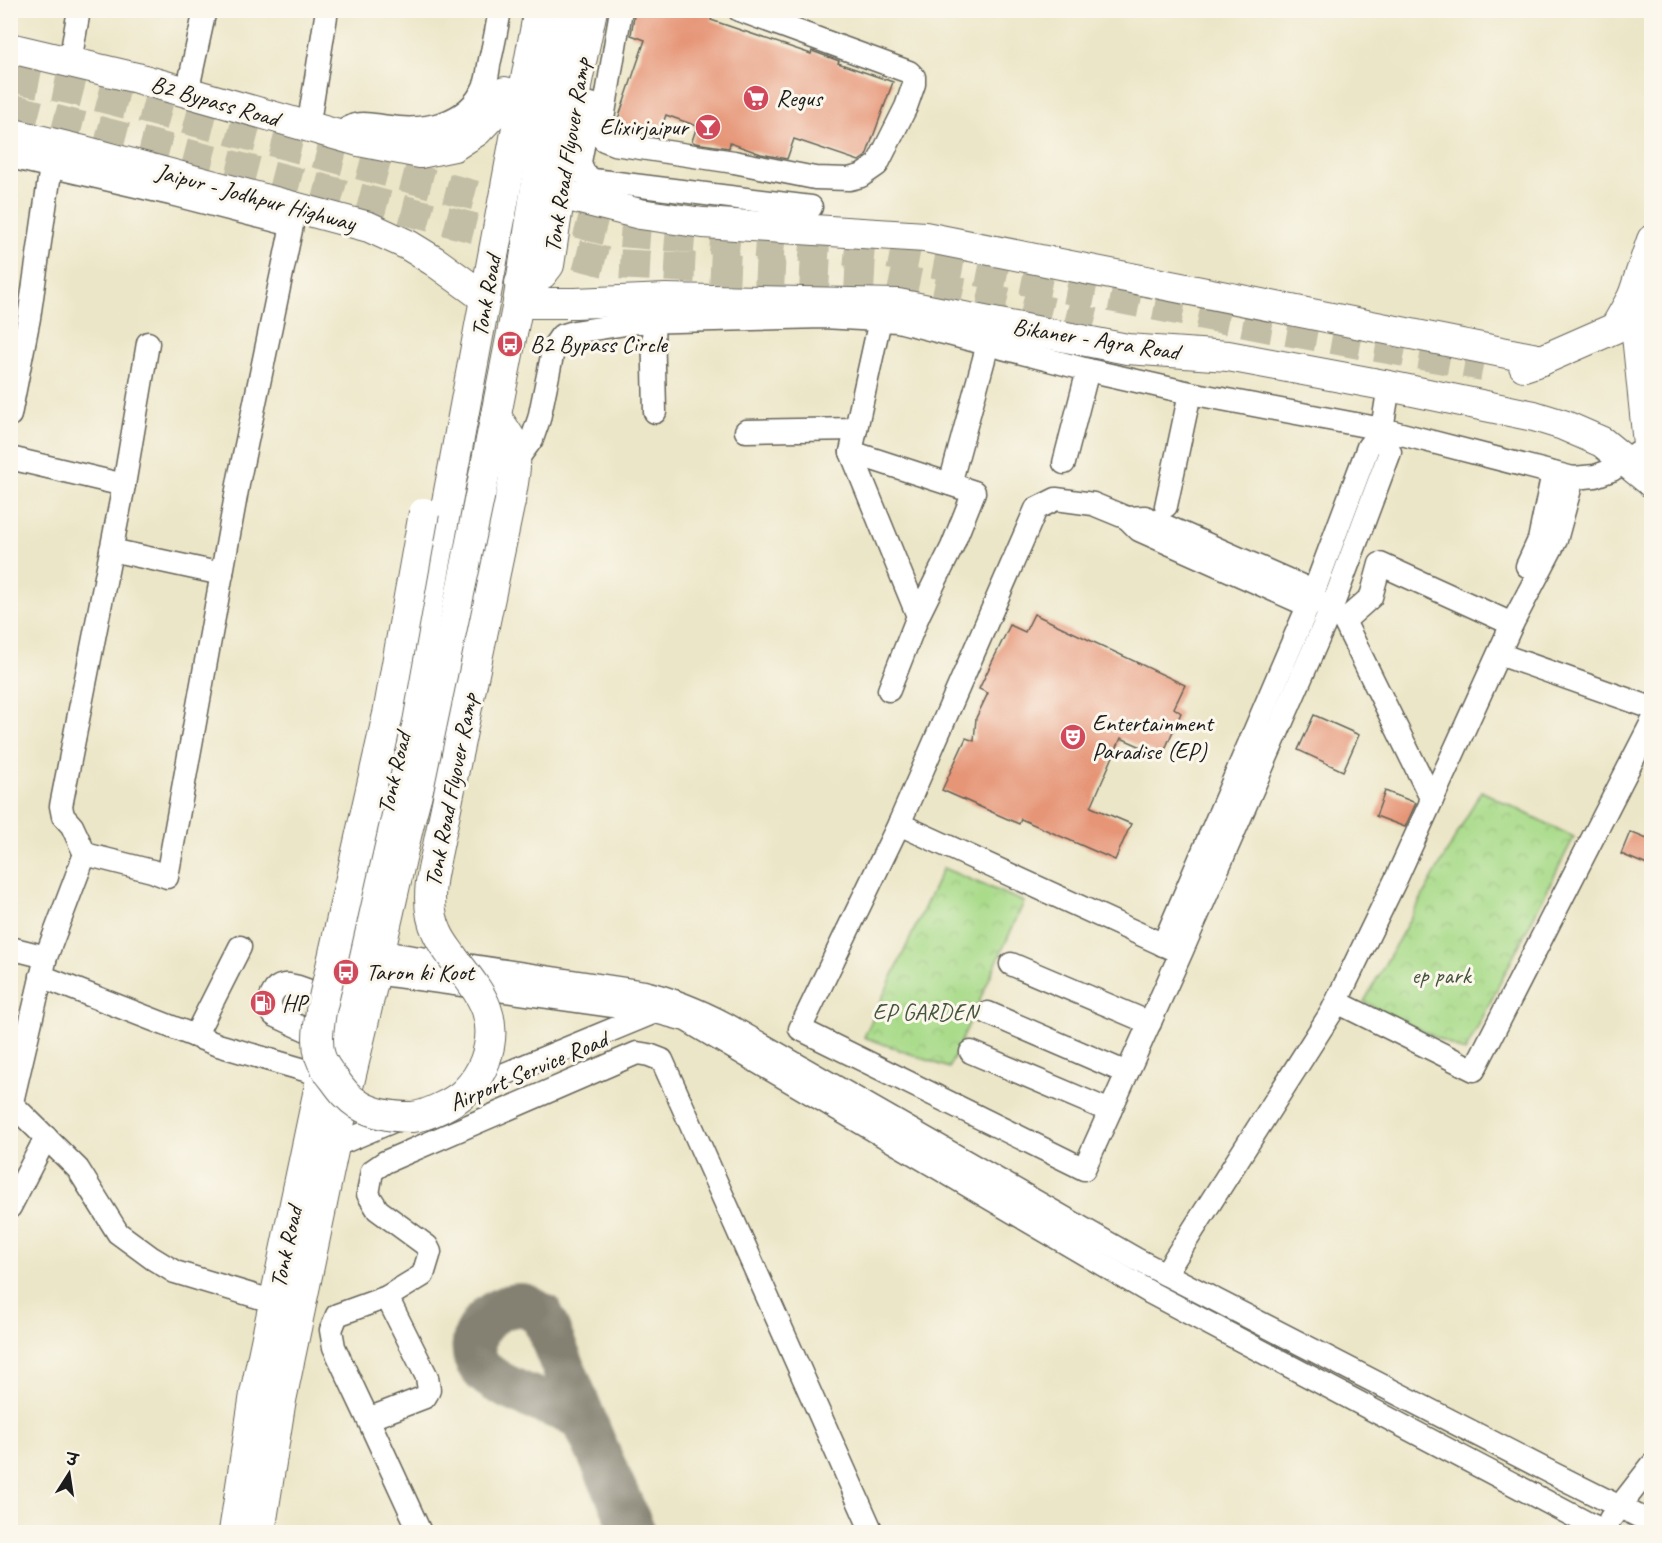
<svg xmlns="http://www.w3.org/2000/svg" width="1662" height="1543" font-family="Caveat,'Playpen Sans Deva',sans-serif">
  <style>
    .park { fill: url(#park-crowns); stroke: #627c53; stroke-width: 1.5 }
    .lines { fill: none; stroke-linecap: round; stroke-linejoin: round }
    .taxiway { stroke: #848172; stroke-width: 44 }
    .building { fill: #e69577 }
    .major-tunnel { stroke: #c2bea6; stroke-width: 30; stroke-dasharray: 30 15; stroke-linecap: butt }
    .minor-casing { stroke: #656358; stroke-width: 25 }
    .major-casing { stroke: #656358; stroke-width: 32 }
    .minor { stroke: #fff; stroke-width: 22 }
    .major { stroke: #fff; stroke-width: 30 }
    .major-bridge-casing { stroke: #656358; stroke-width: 32; stroke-linecap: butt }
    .major-bridge { stroke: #fff; stroke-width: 30 }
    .labels { text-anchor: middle; stroke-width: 6; stroke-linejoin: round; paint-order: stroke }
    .poi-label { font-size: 24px; fill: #1c1c1c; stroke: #fbf7ec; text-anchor: start }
    .street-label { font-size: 24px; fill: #1c1c1c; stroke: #fbf7ec }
    .park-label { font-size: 24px; fill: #46553d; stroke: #fbf7ec }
  </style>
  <defs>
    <pattern id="park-crowns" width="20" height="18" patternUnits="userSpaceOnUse" patternTransform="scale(1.5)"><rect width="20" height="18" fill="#a9db8a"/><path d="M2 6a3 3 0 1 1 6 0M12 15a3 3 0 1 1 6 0" fill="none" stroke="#91bb76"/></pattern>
  </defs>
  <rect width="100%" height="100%" fill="#fbf7ec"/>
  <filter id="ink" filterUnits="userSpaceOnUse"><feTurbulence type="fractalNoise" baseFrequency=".0167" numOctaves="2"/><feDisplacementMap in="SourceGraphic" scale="12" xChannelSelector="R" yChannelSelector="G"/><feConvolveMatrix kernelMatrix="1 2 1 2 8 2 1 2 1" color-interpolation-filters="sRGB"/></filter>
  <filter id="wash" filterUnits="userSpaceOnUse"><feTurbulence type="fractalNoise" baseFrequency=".008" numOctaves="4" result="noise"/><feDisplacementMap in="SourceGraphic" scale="24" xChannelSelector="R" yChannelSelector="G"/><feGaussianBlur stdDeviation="1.35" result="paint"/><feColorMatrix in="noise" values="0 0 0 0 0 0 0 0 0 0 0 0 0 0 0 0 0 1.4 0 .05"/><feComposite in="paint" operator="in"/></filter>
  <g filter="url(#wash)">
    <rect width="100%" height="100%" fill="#ece6c8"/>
    <!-- park -->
    <g class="park">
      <polygon points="1481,791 1574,837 1465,1052 1364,1002"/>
      <polygon points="943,868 1024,902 949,1068 864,1037"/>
    </g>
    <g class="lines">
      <!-- taxiway -->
      <path class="taxiway" d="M597 1450 585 1424 579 1417C553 1403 497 1390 480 1367 460 1339 490 1304 521 1305 528 1305 535 1312 542 1315L597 1450 634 1532"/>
    </g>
    <g id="blocks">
      <!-- building -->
      <g class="building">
        <polygon points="635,10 714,10 711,20 811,54 812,51 839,61 838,63 893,82 866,156 859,161 794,139 787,159 761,154 730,143 729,148 695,143 692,141 697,126 666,115 658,137 627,132 615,128 645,40 631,35"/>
        <polygon points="1034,614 1185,685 1174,708 1181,713 1162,756 1121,738 1091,807 1131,824 1115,860 1021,819 1019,824 942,790 966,738 974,741 976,718 988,693 979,689 1010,625 1025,632"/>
        <polygon points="1314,715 1359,735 1343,771 1298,750"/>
        <polygon points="1385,791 1416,803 1405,827 1376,816"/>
        <polygon points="1630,832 1652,841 1652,867 1621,854"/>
      </g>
    </g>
  </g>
  <g filter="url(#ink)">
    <use href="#blocks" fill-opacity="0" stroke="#656358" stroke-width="1.5"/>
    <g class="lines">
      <!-- major-tunnel -->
      <g class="major-tunnel">
        <polyline points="10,77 69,89 309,151 608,231 888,254 1271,328 1483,366"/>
        <polyline points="10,108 613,264 886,277 1039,309 1099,324"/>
      </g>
      <defs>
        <g id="minor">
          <polyline points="621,10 601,131 604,140 614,144 734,162 815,178 849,179 861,176 877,165 906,107 914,84 914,77 909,72 739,10"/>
          <polyline points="70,62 79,10"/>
          <polyline points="187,93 205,10"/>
          <polyline points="591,104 580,162 584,174 593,180 811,207"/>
          <polyline points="308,128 327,10"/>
          <path d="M338 135C358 119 365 124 389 127 425 132 468 124 484 87 488 79 488 69 490 60 494 44 497 27 500 10"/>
          <polyline points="10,157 171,194 292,225 239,479 167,877 152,871 85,854 46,957 10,948"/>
          <polyline points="880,320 851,452 918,616 889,690"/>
          <polyline points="653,321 655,412"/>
          <polyline points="10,415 29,318 51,166"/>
          <polyline points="746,431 856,429"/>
          <polyline points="851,452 974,492 952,547 918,616"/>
          <polyline points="10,458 124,485"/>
          <polyline points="515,462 532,439 539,419 554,346 561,336 574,332 639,322 823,317 898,321 1088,370 1190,393 1382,429 1573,478 1595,476 1612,470 1638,452"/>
          <polyline points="1064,463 1088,370"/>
          <polyline points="950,484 988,344"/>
          <polyline points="1166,506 1190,393"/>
          <polyline points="1127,518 1093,504 1056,499 1036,509 899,824 800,1029 1084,1169 1181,953 1332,607 1390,452 1382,429 1389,386"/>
          <polyline points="111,550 222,574"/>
          <polyline points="1527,566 1539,540 1553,473"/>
          <polyline points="1311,599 1304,587 1145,517 1127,518 1139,530 1298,601 1311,599 1321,603"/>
          <polyline points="1499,654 1652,708"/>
          <polyline points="1432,800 1344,621 1371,597 1380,564 1512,624"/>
          <polyline points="899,824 1177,951"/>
          <polyline points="85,854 72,826 63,816 61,806 124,485 148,343"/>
          <polyline points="1163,945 1311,599 1368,447 1382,429"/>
          <path d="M380 952 644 992C673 999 699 1010 726 1024L1136 1259 1552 1473 1652 1523"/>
          <polyline points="1011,964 1150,1023"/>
          <polyline points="375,973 656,1012 686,1020 1151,1293 1587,1523 1607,1532"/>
          <polyline points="41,976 218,1045 322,1075"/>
          <polyline points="1337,1002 1474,1070 1652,722"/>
          <polyline points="988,1013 1127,1073"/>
          <polyline points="195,1036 240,947"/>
          <path d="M330 1041 274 1015C270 1008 268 1001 273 993 275 989 279 986 284 985 294 983 327 998 338 1002"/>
          <polyline points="971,1052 1110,1111"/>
          <polyline points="466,1090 655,1012"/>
          <polyline points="10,1102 78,1169 118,1233 152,1258 175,1272 275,1302"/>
          <polyline points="12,1102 45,961"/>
          <polyline points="334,1146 405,1116"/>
          <polyline points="10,1207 46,1137"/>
          <polyline points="1165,1274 1331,1013 1397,877 1512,624 1556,540 1573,478"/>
          <polyline points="368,1419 425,1397 429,1390 427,1377 387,1297"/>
          <polyline points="1610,1519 1652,1465"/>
          <polyline points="420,1532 368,1419 334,1347 331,1330 337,1315 387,1297 423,1275 430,1252 427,1246 378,1210 368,1194 372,1171 385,1162 637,1053 649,1055 662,1060 872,1532"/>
        </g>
        <g id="major">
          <polyline points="10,48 137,78 359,141 420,153 454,146 477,131 495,112 505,92"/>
          <polyline points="10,133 84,151 369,227 408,245 434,261 485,298"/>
          <polyline points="560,194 640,214 703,223 925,237 1542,360"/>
          <polyline points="1652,240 1633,296 1652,483"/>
          <polyline points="520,283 542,274 549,265 577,81 592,10"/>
          <polyline points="518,303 575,303 666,299 898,304 1127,349 1228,356 1389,386 1534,416 1563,425 1602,442 1651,482"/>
          <polyline points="1524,366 1542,360 1615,328 1633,296"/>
          <path d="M496 417C501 424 506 431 510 438 520 456 513 481 510 501"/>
          <polyline points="234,1532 255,1394 322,1075 402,743 539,10"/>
          <polyline points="260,1532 280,1405 334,1146 375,973 409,823 428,752 467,562 518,303 544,137 569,10"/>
        </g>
      </defs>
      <!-- minor casing -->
      <use href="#minor" class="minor-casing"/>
      <!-- major casing -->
      <use href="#major" class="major-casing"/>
      <!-- minor -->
      <use href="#minor" class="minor"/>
      <!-- major -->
      <use href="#major" class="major"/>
      <defs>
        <path id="major-bridge" d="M424 513 388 714 321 1011C319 1025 316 1041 320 1056 323 1065 328 1072 334 1079 342 1090 348 1098 359 1105 374 1114 395 1117 412 1117 427 1116 455 1102 465 1092 473 1084 481 1072 485 1061 501 1016 480 993 454 959 448 950 441 942 437 932 428 913 429 890 433 870L510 501"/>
      </defs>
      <!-- major-bridge casing -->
      <use href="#major-bridge" class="major-bridge-casing"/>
      <!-- major-bridge -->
      <use href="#major-bridge" class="major-bridge"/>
    </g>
  </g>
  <!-- icons -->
  <defs>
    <symbol id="supermarket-disc" viewBox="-11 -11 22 22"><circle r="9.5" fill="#d1495b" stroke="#fbf7ec"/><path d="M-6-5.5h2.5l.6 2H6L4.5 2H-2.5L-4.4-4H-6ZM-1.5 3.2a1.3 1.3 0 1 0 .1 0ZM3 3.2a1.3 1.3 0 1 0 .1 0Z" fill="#fff"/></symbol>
    <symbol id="bar-disc" viewBox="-11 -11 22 22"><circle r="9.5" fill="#d1495b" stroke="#fbf7ec"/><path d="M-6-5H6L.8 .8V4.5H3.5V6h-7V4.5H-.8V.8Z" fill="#fff"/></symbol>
    <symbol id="bus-disc" viewBox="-11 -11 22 22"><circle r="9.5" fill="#d1495b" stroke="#fbf7ec"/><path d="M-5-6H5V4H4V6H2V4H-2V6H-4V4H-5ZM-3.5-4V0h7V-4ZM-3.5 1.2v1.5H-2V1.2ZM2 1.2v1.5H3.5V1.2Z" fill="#fff"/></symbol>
    <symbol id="theatre-disc" viewBox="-11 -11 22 22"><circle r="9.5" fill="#d1495b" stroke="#fbf7ec"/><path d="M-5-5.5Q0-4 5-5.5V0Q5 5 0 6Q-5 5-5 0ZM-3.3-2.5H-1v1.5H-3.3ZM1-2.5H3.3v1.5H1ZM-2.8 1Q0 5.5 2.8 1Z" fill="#fff"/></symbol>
    <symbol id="fuel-disc" viewBox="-11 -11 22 22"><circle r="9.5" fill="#d1495b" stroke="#fbf7ec"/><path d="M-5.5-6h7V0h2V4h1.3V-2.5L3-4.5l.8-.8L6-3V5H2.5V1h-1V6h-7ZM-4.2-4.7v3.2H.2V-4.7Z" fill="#fff"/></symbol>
  </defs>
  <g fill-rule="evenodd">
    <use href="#supermarket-disc" x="741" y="83" width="30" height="30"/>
    <use href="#bar-disc" x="693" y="112" width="30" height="30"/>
    <use href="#bus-disc" x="495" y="329" width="30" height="30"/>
    <use href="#theatre-disc" x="1058" y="722" width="30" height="30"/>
    <use href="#bus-disc" x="331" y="957" width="30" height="30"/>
    <use href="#fuel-disc" x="248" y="988" width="30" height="30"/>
  </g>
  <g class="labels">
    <!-- poi labels -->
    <g class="poi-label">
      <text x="776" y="106">Regus</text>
      <text x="688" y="135" text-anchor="end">Elixirjaipur</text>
      <text x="530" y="352">B2 Bypass Circle</text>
      <text x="1092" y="731">Entertainment<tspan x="1092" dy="28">Paradise (EP)</tspan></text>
      <text x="366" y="980">Taron ki Koot</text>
      <text x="282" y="1011">HP</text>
    </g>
    <!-- street labels -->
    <g class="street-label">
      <text transform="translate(215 101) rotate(16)" y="8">B2 Bypass Road</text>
      <text transform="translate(567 155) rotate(-81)" y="8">Tonk Road Flyover Ramp</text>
      <text transform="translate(256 197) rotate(15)" y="8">Jaipur - Jodhpur Highway</text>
      <text transform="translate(486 296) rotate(-80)" y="8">Tonk Road</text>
      <text transform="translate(1096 339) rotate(9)" y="8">Bikaner - Agra Road</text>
      <text transform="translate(394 773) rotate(-77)" y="8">Tonk Road</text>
      <text transform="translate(451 790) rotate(-79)" y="8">Tonk Road Flyover Ramp</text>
      <text transform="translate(528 1071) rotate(-23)" y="8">Airport Service Road</text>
      <text transform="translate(286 1247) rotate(-78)" y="8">Tonk Road</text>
    </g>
    <!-- park labels -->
    <g class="park-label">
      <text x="1441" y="983">ep park</text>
      <text x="925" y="1020">EP GARDEN</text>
    </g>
  </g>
  <!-- margin -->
  <rect width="1662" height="1543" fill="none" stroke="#fbf7ec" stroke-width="36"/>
  <!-- north arrow -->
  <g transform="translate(69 1474) rotate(12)" stroke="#fbf7ec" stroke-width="4.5" paint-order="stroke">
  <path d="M0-4.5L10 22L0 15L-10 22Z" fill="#1c1c1c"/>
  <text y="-9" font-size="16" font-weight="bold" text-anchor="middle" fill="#1c1c1c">उ</text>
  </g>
</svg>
